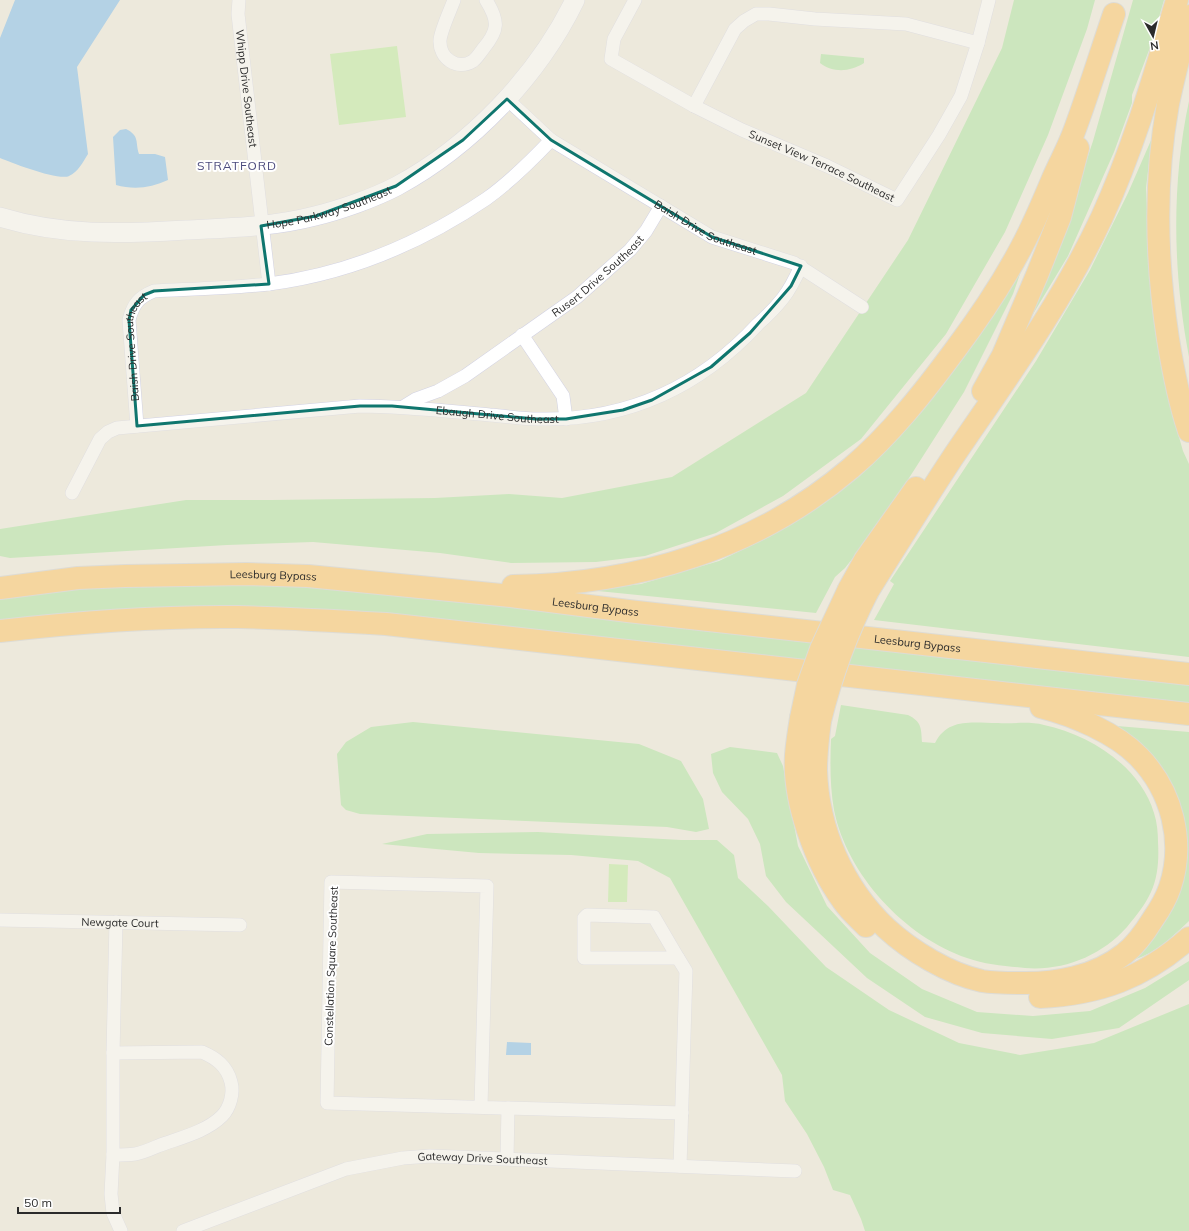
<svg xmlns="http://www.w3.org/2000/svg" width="1189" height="1231" font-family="Mulish,sans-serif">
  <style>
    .green { fill: #a4e399 }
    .pitch { fill: #b6eb94 }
    .water { fill: #6fb5ef }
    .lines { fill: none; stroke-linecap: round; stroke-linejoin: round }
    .street-casing { stroke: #d2d2e3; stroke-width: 14 }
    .secondary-casing { stroke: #d2d2e3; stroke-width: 20 }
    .highway-casing { stroke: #ccc; stroke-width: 24 }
    .street { stroke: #fff; stroke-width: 13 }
    .secondary { stroke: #fff; stroke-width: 19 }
    .highway { stroke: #ffbf55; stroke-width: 22 }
    .highway-bridge-casing { stroke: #ccc; stroke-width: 24; stroke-linecap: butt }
    .highway-bridge { stroke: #ffbf55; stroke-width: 22 }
    .marked { fill: none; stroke: #0f766e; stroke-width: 3; stroke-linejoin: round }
    .labels { text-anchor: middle; stroke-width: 4; stroke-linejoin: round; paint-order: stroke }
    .street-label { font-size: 11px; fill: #2b2b2b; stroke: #fff }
    .neighbourhood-label { font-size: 12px; letter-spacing: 1px; fill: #4b4a7c; stroke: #fff }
  </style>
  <rect width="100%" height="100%" fill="#ede9dc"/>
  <!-- green -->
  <g class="green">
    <polygon points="1014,0 1095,0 1087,29 1048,135 1005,232 946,334 861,439 783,496 716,533 645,556 596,562 511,563 440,553 313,542 227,545 10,558 0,556 0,529 186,500 270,500 435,498 509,494 562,498 672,477 806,393 908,240 1002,48"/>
    <polygon points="1133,0 1164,0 1151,45 1132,95 1132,103 1114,152 1068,256 1012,349 1065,225 1093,141"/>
    <path d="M821 54 864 58V63C850 72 833 73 820 63Z"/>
    <path d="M1189 101V357C1173 273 1171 185 1189 101Z"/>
    <polygon points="1152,138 1146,188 1147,209 1150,245 1175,423 1183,451 1189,464 1189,657 874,620 894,584 890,581 1036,361 1090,270 1128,193"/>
    <polygon points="1023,262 1021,271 1013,294 964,392 879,525 845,568 835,577 816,613 588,590 641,584 719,561 771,536 806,514"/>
    <polygon points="231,582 374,591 1189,680 1189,704 401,616 0,621 0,598 74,589 153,584"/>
    <path d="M841 705 908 715C922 722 921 728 922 742L935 743C948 717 973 723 998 723 1013 724 1029 721 1044 725 1090 735 1140 766 1154 813 1157 822 1158 833 1158 842 1159 859 1158 877 1151 892 1145 905 1136 916 1127 927 1101 956 1064 971 1025 968 1006 966 986 965 967 958 905 937 847 875 834 810 830 787 830 763 831 739L835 736Z"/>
    <polygon points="413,722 639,744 681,761 703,799 709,829 696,832 667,827 360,814 346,810 341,805 337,754 346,742 371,727"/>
    <path d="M1117 726 1189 732V921C1172 937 1156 953 1133 960L1148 944 1162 926 1174 905 1184 864 1130 736Z"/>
    <polygon points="730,747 777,753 783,766 798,846 827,906 870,953 922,989 977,1012 1033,1016 1090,1011 1145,988 1189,961 1189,980 1119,1028 1052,1039 982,1033 925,1017 867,978 786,902 766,876 760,844 748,819 722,792 713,773 711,754"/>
    <polygon points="538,832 681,840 717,840 734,855 738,878 768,906 826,967 889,1010 959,1043 1020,1055 1094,1043 1189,1004 1189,1231 865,1231 861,1219 850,1195 833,1190 824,1167 807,1134 785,1101 782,1075 670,878 638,861 571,855 479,853 382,844 427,834"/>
  </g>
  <!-- pitch -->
  <g class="pitch">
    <polygon points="397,46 406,117 339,125 330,54"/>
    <polygon points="609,864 628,865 627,902 608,902"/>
  </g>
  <!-- water -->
  <g class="water">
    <path d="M15 0H120L77 67 88 154C83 162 78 172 69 176 59 181 12 163 0 158V38Z"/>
    <path d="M126 129C140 136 135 142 139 154H155L165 157 168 180C151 188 134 190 116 185L113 137 120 130Z"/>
    <polygon points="507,1042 531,1043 531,1055 506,1055"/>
  </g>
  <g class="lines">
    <defs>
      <g id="street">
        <path id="s1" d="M239 0 238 14 269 284"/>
        <path d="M454 0C450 11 441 30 440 40 439 58 457 71 473 61 477 58 480 53 483 49 499 30 499 21 486 0"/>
        <path id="s2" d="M635 0 614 39 611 59 694 106 742 130 827 166 897 200 939 135 961 96 978 43 989 0"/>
        <polyline points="507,99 551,140"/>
        <polyline points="694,106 735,29 744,21 756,14 769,14 815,19 906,24 978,43"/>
        <polyline points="522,335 563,396 566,419"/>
        <path id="s3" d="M403 407 416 399 438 391 465 376 577 297 630 250 646 231 661 206"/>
        <path id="s4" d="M137 426 129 320C133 304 139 297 154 291 192 289 231 288 269 284 347 274 421 243 486 199 510 182 531 161 551 140L712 237 794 263 862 307"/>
        <path id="s5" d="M72 493 100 439 108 432 117 428 360 406C403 406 446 411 490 415 506 416 522 419 538 419 625 421 699 388 758 324 767 316 776 307 783 298 791 288 796 277 801 266"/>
        <polygon points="587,915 654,917 678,958 584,958 584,918"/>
        <path id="s6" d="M0 920 240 925"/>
        <polyline points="116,922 113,1053 113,1155 111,1194 113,1213 121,1231"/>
        <polyline points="678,958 686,971 680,1166"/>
        <path d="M113 1053 202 1052C216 1058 227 1066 231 1082 234 1093 230 1108 222 1116 206 1132 179 1138 158 1146 151 1149 142 1153 135 1154 128 1155 120 1155 113 1155"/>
        <polyline points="481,1106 487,886 331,882 327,1103 682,1113"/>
        <polyline points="507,1158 508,1108"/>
        <path id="s7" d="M183 1231 346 1169 403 1158 430 1156 456 1157 795 1171"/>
      </g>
      <g id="secondary">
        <path id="s8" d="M0 217C62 236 122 234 186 230 229 228 273 227 315 216 340 210 374 198 397 186 471 146 538 76 575 0"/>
      </g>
      <g id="highway">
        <path d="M1189 16C1182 45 1174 75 1168 104 1154 182 1156 261 1168 339 1173 370 1179 401 1189 431"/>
        <polyline points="983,391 1003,355 1037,275 1060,217 1078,148"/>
        <path d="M513 586C637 584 756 549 851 468 891 434 924 392 955 350 979 318 1002 284 1021 248 1033 226 1043 202 1053 178 1060 162 1069 146 1075 129 1089 91 1101 52 1114 14"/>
        <path id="s9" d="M0 588 78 578 125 576 246 574 308 576 511 596 628 611 1189 674"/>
        <polyline points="849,589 865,560 916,488"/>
        <path d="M868 591C896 546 924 501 953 457 1006 379 1062 303 1102 217 1134 147 1155 73 1177 0"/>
        <path d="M0 631C79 622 159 616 238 617 288 618 337 621 386 624L1189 714"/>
        <path d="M801 718C799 730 797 743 796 755 793 801 816 864 843 901 849 910 858 918 866 926"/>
        <path d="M820 721C818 737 816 754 816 770 818 830 843 887 886 928 911 951 949 974 982 981 994 983 1007 983 1019 983 1055 984 1095 977 1124 954 1136 945 1145 932 1153 919 1160 909 1166 899 1170 887 1185 842 1172 791 1139 757 1116 733 1073 715 1041 707"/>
        <path d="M1040 997C1099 994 1144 978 1189 938"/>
      </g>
    </defs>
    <!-- street casing -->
    <use href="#street" class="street-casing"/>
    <!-- secondary casing -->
    <use href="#secondary" class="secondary-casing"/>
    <!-- highway casing -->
    <use href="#highway" class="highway-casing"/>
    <!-- street -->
    <use href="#street" class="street"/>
    <!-- secondary -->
    <use href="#secondary" class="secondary"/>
    <!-- highway -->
    <use href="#highway" class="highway"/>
    <defs>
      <g id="highway-bridge">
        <polyline points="801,718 808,685 821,649 849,589"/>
        <path d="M820 721C831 676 847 632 868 591"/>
      </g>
    </defs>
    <!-- highway-bridge casing -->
    <use href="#highway-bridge" class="highway-bridge-casing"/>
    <!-- highway-bridge -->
    <use href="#highway-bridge" class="highway-bridge"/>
  </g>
  <!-- marked area -->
  <path d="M0 0H1189V1231H0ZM507 99 551 140 712 237 801 266 791 286 750 333 711 367 652 400 623 410 566 419H536L392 406H360L137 426 129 320 131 310 144 295 154 291 269 284 261 226 316 216 396 186 463 140Z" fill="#ede9dc" fill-opacity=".55" fill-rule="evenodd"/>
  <path class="marked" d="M507 99 551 140 712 237 801 266 791 286 750 333 711 367 652 400 623 410 566 419H536L392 406H360L137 426 129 320 131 310 144 295 154 291 269 284 261 226 316 216 396 186 463 140Z"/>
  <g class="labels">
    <!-- street labels -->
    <g class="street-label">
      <text dy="4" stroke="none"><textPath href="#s1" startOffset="89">Whipp Drive Southeast</textPath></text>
      <text dy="4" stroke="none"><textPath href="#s2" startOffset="301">Sunset View Terrace Southeast</textPath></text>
      <text dy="4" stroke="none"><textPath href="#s8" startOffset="333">Hope Parkway Southeast</textPath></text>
      <text dy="4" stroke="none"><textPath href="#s4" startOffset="763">Baish Drive Southeast</textPath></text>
      <text dy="4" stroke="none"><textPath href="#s3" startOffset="236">Rusert Drive Southeast</textPath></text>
      <text dy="4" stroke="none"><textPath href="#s4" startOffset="81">Baish Drive Southeast</textPath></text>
      <text dy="4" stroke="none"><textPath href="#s5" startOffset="463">Ebaugh Drive Southeast</textPath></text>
      <text dy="4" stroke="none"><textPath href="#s9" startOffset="274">Leesburg Bypass</textPath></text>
      <text dy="4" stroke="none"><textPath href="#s9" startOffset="598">Leesburg Bypass</textPath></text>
      <text dy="4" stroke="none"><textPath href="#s9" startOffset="922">Leesburg Bypass</textPath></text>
      <text dy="4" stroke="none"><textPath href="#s6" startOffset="120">Newgate Court</textPath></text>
      <text transform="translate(331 966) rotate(-88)" y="4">Constellation Square Southeast</text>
      <text dy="4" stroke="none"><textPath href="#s7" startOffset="312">Gateway Drive Southeast</textPath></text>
    </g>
    <!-- neighbourhood labels -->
    <g class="neighbourhood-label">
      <text x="237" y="170">STRATFORD</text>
    </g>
  </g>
  <!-- north arrow -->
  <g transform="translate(1153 36) rotate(172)" stroke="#ffffff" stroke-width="3" paint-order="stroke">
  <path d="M0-3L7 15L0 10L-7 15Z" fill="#2b2b2b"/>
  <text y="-6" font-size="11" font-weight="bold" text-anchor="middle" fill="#2b2b2b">N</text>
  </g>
  <!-- scale -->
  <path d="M18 1207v6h102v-6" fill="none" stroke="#2b2b2b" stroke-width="2"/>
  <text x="24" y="1207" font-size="12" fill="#2b2b2b" stroke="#ffffff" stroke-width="3" paint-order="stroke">50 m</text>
</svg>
